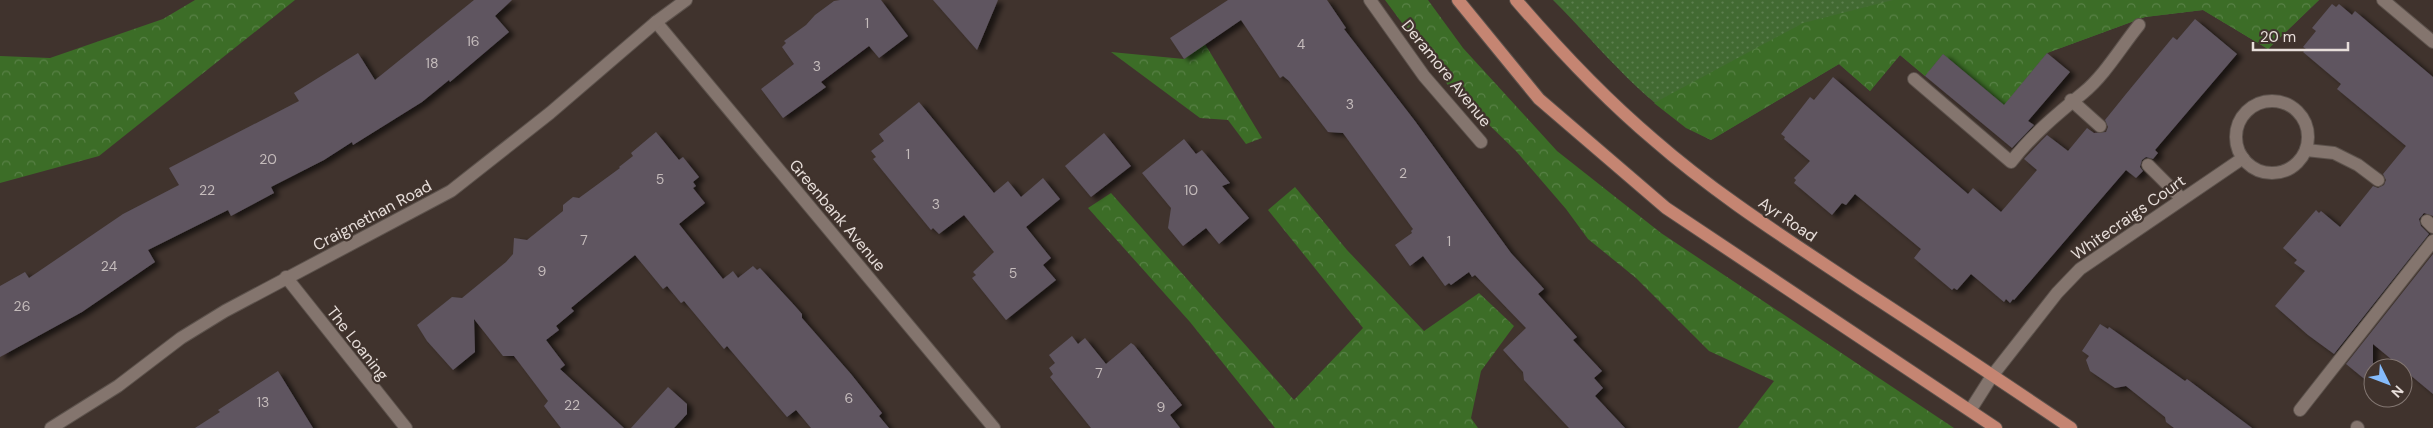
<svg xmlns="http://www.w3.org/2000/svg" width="2433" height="428" font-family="'DM Sans',sans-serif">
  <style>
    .grass { fill: url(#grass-dots) }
    .forest { fill: url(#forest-crowns) }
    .building { fill: #5e5560; filter: url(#shadow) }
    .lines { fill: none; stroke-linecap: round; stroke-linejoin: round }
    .service-casing { stroke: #5c524c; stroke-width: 14 }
    .minor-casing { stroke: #5c524c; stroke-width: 14 }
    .primary-casing { stroke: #5c524c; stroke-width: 14 }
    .service { stroke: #84756e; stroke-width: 12 }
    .minor { stroke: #84756e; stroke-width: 12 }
    .primary { stroke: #c58572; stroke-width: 12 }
    .labels { text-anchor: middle; stroke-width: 4.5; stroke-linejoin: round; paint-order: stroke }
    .number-label { font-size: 14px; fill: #c5bcbc }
    .street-label { font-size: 16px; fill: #e7deda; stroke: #40332d }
  </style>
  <defs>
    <pattern id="grass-dots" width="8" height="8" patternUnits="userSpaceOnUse" patternTransform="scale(1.25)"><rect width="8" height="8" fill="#426a32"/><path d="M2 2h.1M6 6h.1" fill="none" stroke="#5d7f4f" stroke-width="1.8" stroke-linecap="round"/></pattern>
    <pattern id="forest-crowns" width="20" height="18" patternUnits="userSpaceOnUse" patternTransform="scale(1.25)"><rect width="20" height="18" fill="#3c6d27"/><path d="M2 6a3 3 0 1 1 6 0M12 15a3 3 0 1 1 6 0" fill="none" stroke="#588146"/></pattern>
    <filter id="shadow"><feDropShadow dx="5.5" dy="3" stdDeviation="2.5" flood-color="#0009"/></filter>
  </defs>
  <rect width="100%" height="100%" fill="#40332d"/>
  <!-- grass -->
  <path class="grass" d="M1553 0H2319L2268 49 2203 10 2145 17 2047 53 2004 105 1943 54 1925 76 1900 55 1870 91 1839 64 1711 140C1648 110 1602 49 1553 0Z"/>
  <!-- forest -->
  <g class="forest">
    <polygon points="195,0 295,0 99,156 0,183 0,56 50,58 163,19"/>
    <polygon points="1385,0 1428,0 1463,48 1557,151 1661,233 1954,428 1738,428 1774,381 1709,351 1636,278 1588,239 1566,209 1516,151 1448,85"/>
    <polygon points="1893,0 2319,0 2268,49 2203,10 2145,17 2047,53 2004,105 1943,54 1925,76 1900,55 1870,91 1839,64 1711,140 1686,128 1654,103 1803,23"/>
    <polygon points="1205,44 1262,138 1246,144 1228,120 1200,118 1111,52 1184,59"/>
    <polygon points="1295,187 1347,250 1424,331 1479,293 1514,326 1481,371 1471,418 1478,428 1275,428 1190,322 1088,208 1111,193 1294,400 1363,328 1268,210"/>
  </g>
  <!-- building -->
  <g class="building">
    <polygon points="474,0 512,0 495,16 509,32 450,82 449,80 422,102 353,145 352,142 324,160 271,187 274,193 231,216 228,210 148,250 155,262 82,312 0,357 0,286 25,272 29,278 123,214 179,185 169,168 299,101 294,93 358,53 375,80"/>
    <polygon points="840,0 881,0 908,36 879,58 869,46 821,82 826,87 783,118 761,89 794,64 782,47 786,43 784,41 806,25 815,15 834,1"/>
    <polygon points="933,0 998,0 977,50"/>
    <polygon points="1228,0 1327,0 1346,28 1344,29 1415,121 1511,253 1544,289 1538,294 1577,337 1573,340 1602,371 1594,378 1603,388 1595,396 1625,428 1569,428 1524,380 1523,372 1503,350 1526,328 1475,275 1472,277 1469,272 1451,285 1449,283 1445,286 1423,256 1410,266 1395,245 1412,233 1411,231 1413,229 1343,133 1328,132 1289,81 1283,76 1280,78 1241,20 1184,59 1170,38"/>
    <polygon points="2332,4 2336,7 2339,4 2352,15 2355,11 2433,77 2433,216 2424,213 2419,219 2421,226 2429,234 2334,354 2308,335 2275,306 2305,271 2294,263 2297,260 2283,248 2316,210 2319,213 2321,211 2340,227 2373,186 2378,188 2384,185 2386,180 2383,174 2406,146 2337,89 2341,84 2303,52 2306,49 2303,47 2316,31 2312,28"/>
    <polygon points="2195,19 2237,54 2155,150 2158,153 2153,159 2146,157 2142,160 2140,167 2143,171 2136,178 2126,170 2014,300 2013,299 2010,303 2006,299 2004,302 1971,274 1957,290 1954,288 1952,290 1914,258 1921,249 1855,194 1846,205 1842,203 1832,215 1794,183 1796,180 1794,178 1810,161 1784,139 1785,137 1781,134 1810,97 1814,100 1833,77 1968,194 1973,188 2001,212 2037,170 2024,159 2042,140 2047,135 2068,151 2087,128 2094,133 2106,132 2108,127 2105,120 2126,94 2173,37 2177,40"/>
    <polygon points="2047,53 2070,72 2028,121 2034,125 2012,148 1925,76 1943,54 2004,105"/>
    <polygon points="919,102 994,193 1008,181 1021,197 1043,178 1060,199 1026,227 1051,258 1043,265 1056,280 1006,320 972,278 976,275 973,272 994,252 964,215 939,234 933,228 931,230 873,159 876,157 871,151 884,141 879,134"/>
    <polygon points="656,132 679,160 683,157 699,177 693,182 696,186 693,188 705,203 679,224 723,279 733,271 738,278 753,266 757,270 760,268 795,306 802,314 802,318 851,374 882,413 879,416 889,428 811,428 796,410 787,417 727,346 724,349 684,301 681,303 667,286 663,289 635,255 571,308 574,311 556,326 559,330 546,340 565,365 560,369 624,428 561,428 544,406 548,401 514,356 503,356 474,319 475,352 453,370 427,341 417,325 452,297 462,298 506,262 513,254 514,238 527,240 563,211 563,205 573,197 579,198 620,168 619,167 633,156 631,153"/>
    <polygon points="1104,133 1131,166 1091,197 1065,166"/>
    <polygon points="1184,139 1196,154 1202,150 1230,183 1222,186 1249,218 1219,244 1206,228 1183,246 1168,228 1171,208 1142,173"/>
    <polygon points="2433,254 2433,394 2373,344 2373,386 2346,364"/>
    <polygon points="2100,324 2108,329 2109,327 2185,381 2187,379 2252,428 2174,428 2166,422 2165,417 2126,386 2115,388 2090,371 2086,360 2089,356 2082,351"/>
    <polygon points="1072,336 1078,344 1085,338 1106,364 1131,343 1134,345 1182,405 1170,415 1180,428 1091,428 1050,377 1053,374 1049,368 1055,363 1049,355"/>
    <polygon points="278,371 313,428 195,428 220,412 218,410"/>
    <polygon points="668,387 687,404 687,414 674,428 631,428"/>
  </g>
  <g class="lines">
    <defs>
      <g id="service">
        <polyline points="2383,0 2433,42"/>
        <path d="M1914 79 2011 162C2032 135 2057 114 2083 93 2105 75 2121 47 2139 25"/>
        <polyline points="2071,100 2100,126"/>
        <polyline points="2306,150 2334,153 2358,165 2378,180"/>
        <polyline points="2148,165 2182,199"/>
        <polyline points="2427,221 2433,227"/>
        <polyline points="2300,410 2433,241"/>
      </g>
      <g id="minor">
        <polyline points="1370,0 1424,76 1481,142"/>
        <polyline points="656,22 994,428"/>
        <circle cx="2272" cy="137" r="36"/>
        <polyline points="286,277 406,428"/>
        <polyline points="1971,409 1992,376 2057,293 2080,269 2243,158"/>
        <polyline points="2357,427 2358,428"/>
        <polyline points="51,428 118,386 181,338 225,311 451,191 550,113 656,22 686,0"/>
      </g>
      <g id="primary">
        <polyline points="1458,0 1539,99 1666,208 1996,428"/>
        <path d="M1516 0C1559 50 1604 98 1654 140 1718 196 1790 241 1860 288 1931 334 2001 381 2071 428"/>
      </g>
    </defs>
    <!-- service casing -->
    <use href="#service" class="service-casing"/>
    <!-- minor casing -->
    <use href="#minor" class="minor-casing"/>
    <!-- primary casing -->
    <use href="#primary" class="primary-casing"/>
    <!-- service -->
    <use href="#service" class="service"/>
    <!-- minor -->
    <use href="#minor" class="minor"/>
    <!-- primary -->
    <use href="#primary" class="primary"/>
  </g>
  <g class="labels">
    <!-- number labels -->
    <g class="number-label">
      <text x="867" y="28">1</text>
      <text x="473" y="46">16</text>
      <text x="1301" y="49">4</text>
      <text x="432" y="68">18</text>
      <text x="817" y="71">3</text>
      <text x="1350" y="109">3</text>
      <text x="908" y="159">1</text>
      <text x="268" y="164">20</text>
      <text x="1403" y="178">2</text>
      <text x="660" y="184">5</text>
      <text x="207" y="195">22</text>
      <text x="1191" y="195">10</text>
      <text x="936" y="209">3</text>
      <text x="584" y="245">7</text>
      <text x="1449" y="246">1</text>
      <text x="109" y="271">24</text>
      <text x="542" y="276">9</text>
      <text x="1013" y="278">5</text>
      <text x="22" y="311">26</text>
      <text x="1099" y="378">7</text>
      <text x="849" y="403">6</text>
      <text x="263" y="407">13</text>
      <text x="572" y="410">22</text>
      <text x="1161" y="412">9</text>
    </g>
    <!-- street labels -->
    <g class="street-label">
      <text transform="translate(1447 73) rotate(51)" y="6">Deramore Avenue</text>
      <text transform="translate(372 215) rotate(-28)" y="6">Craignethan Road</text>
      <text transform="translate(838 215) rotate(50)" y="6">Greenbank Avenue</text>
      <text transform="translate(2128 217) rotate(-35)" y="6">Whitecraigs Court</text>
      <text transform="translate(1788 219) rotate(34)" y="6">Ayr Road</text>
      <text transform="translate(358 343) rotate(52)" y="6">The Loaning</text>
    </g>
  </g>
  <!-- north arrow -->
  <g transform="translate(2388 383) rotate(132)"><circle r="24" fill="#40332d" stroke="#837772"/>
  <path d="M0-4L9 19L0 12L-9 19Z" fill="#85bbfb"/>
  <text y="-8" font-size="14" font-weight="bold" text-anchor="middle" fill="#e7deda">N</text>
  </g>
  <!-- scale -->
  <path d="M2253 42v8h95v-8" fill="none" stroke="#e7deda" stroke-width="2.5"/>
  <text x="2260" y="42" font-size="15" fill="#e7deda" stroke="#40332d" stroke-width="4" paint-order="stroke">20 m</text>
</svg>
